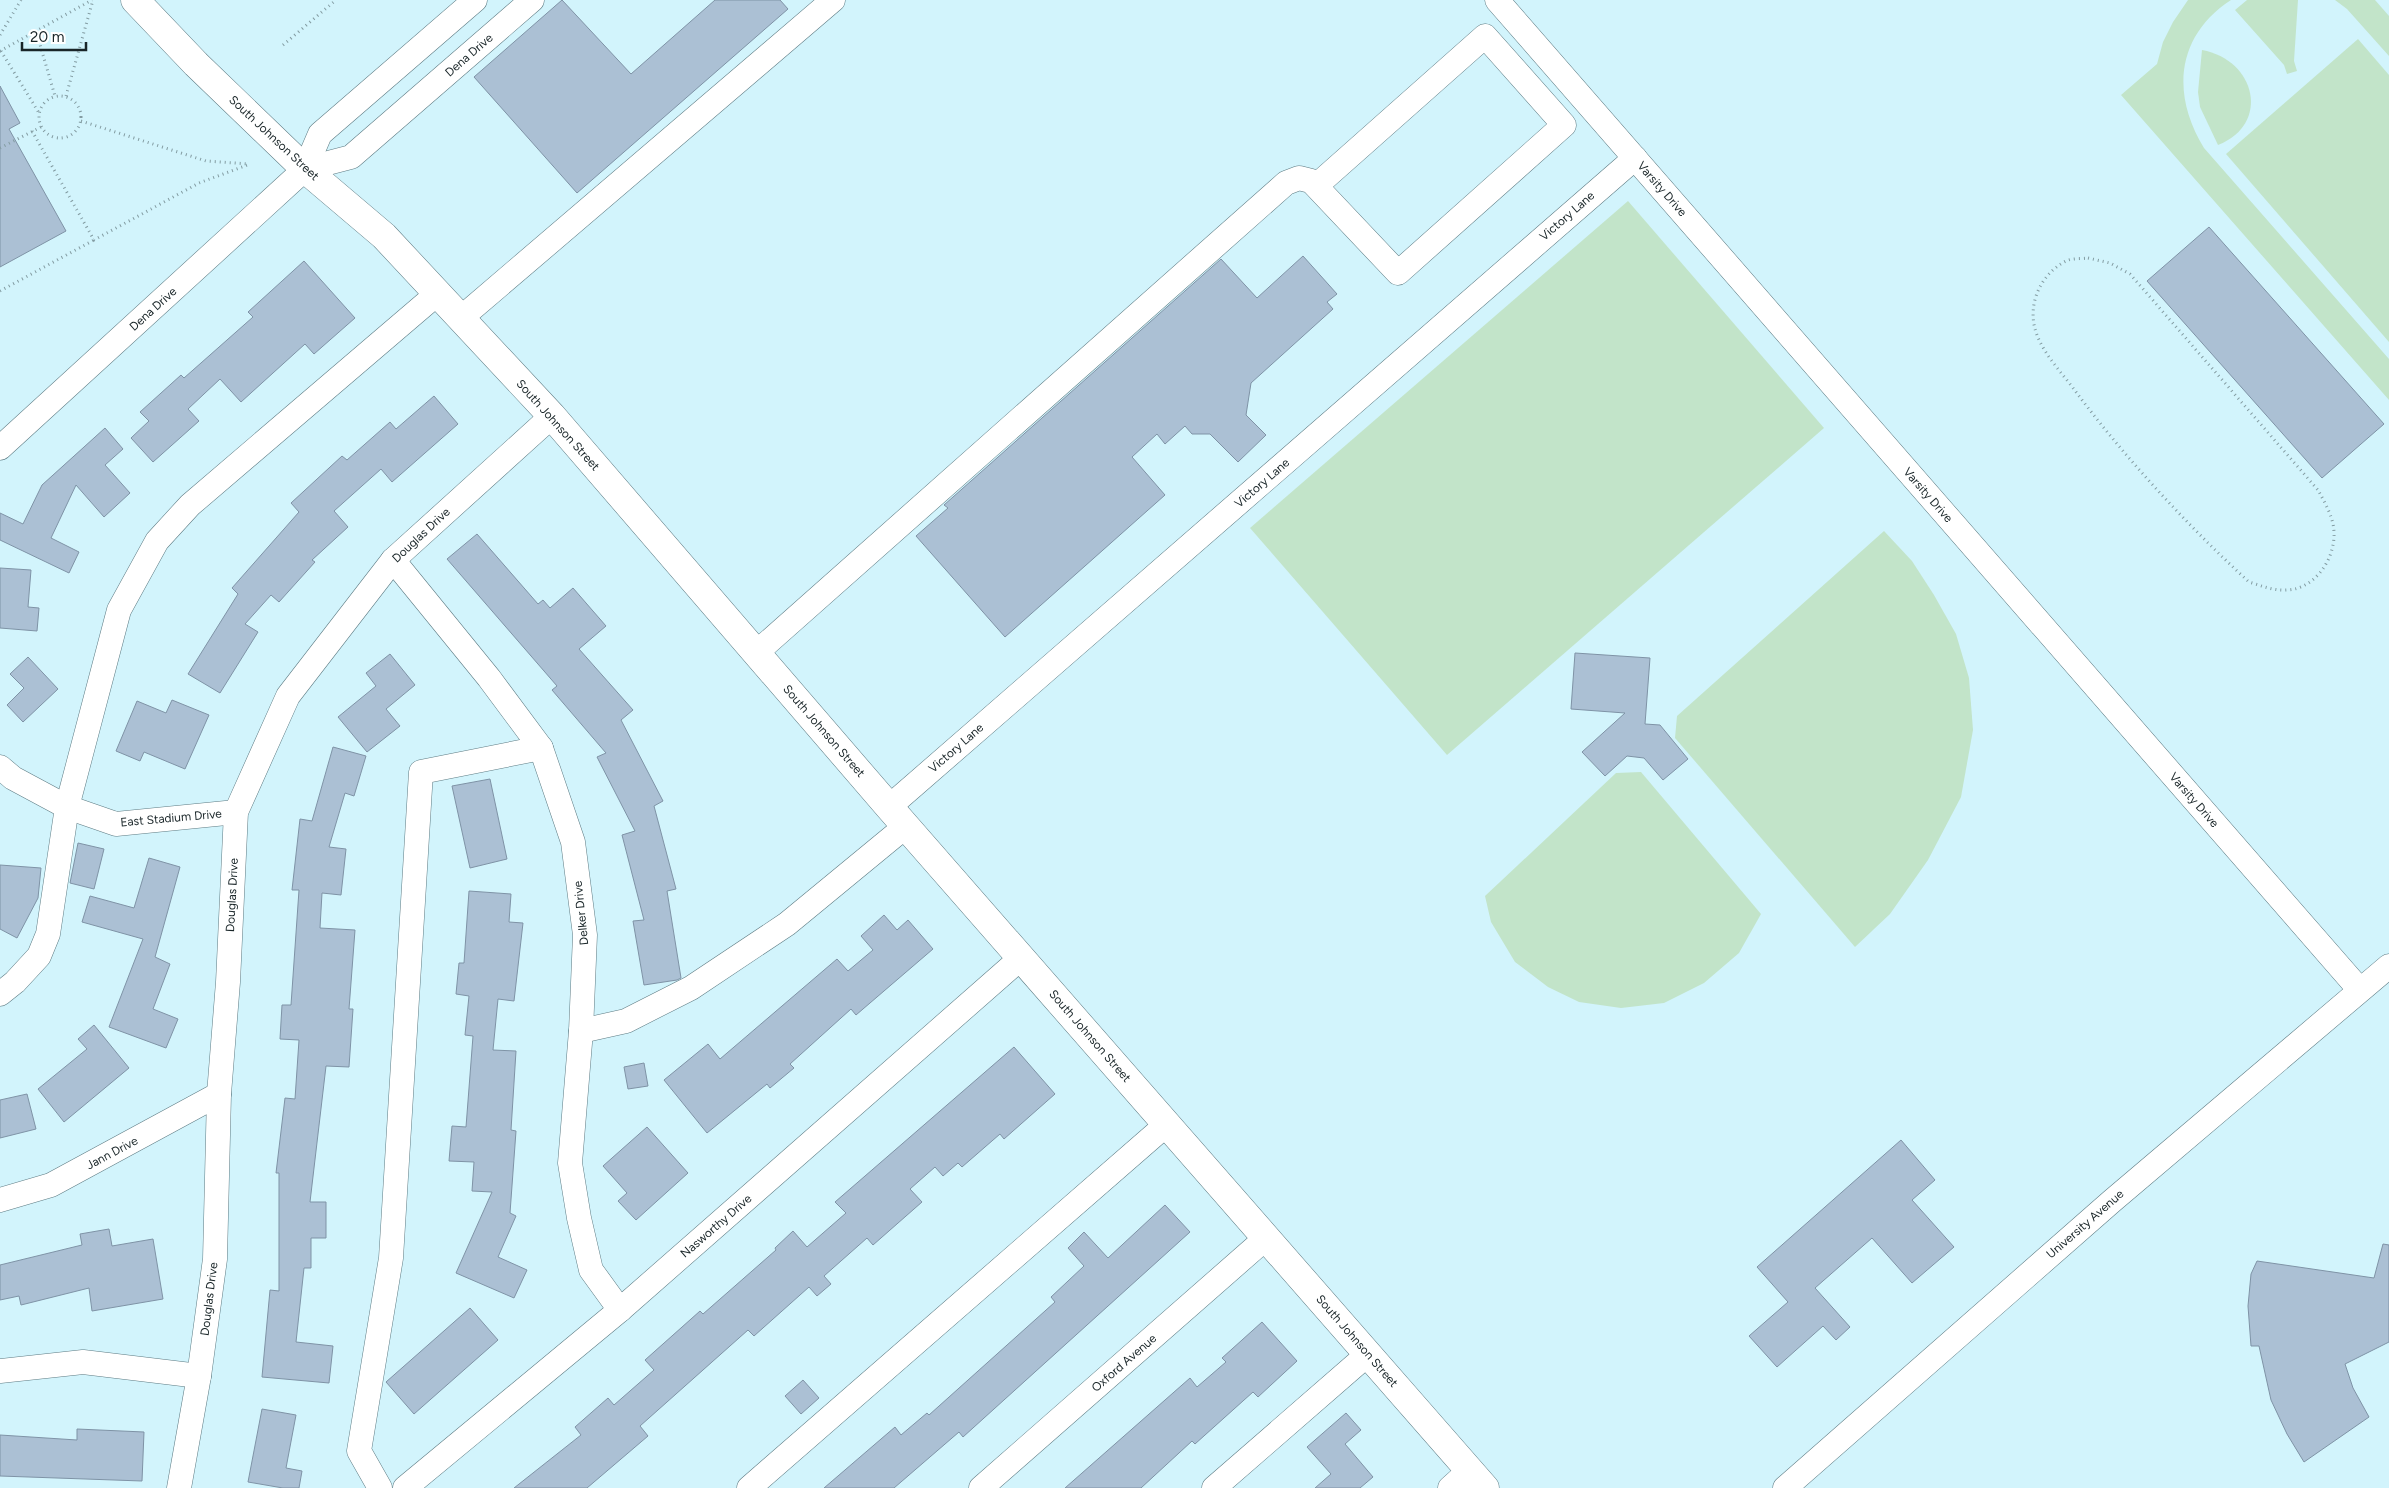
<svg xmlns="http://www.w3.org/2000/svg" width="2389" height="1488" font-family="Figtree,sans-serif">
  <style>
    .green { fill: #c2e4c9 }
    .building { fill: #abc0d4; stroke: #7f93a6 }
    .lines { fill: none; stroke-linecap: round; stroke-linejoin: round }
    .minor-casing { stroke: #5d7b83; stroke-width: 25 }
    .major-casing { stroke: #5d7b83; stroke-width: 29 }
    .path { stroke: #839ca2; stroke-width: 3; stroke-dasharray: 1 4; stroke-linecap: butt }
    .minor { stroke: #fff; stroke-width: 24 }
    .major { stroke: #fff; stroke-width: 28 }
    .labels { text-anchor: middle; stroke-width: 4.5; stroke-linejoin: round; paint-order: stroke }
    .street-label { font-size: 12px; fill: #192528; stroke: #fff }
  </style>
  <rect width="100%" height="100%" fill="#d2f4fc"/>
  <!-- green -->
  <g class="green">
    <path d="M2188 0H2231C2176 36 2171 94 2204 148L2389 359V400L2121 95 2157 64 2163 42 2173 22Z"/>
    <polygon points="2247,0 2298,0 2294,61 2297,71 2287,74 2284,65 2235,10"/>
    <polygon points="2335,0 2375,0 2389,16 2389,56 2347,9"/>
    <polygon points="2358,39 2389,75 2389,342 2226,154"/>
    <path d="M2202 50C2256 60 2271 124 2218 145L2200 107 2198 92Z"/>
    <polygon points="1628,201 1824,428 1447,755 1250,528"/>
    <polygon points="1884,531 1912,561 1934,595 1956,634 1969,678 1973,730 1961,797 1928,860 1890,914 1855,947 1675,738 1677,716"/>
    <polygon points="1641,772 1761,914 1739,953 1704,983 1664,1003 1621,1008 1579,1002 1548,987 1515,962 1491,922 1485,896 1616,773"/>
  </g>
  <!-- building -->
  <g class="building">
    <polygon points="562,0 631,74 715,0 780,0 788,9 577,193 474,77"/>
    <polygon points="0,86 20,123 9,129 66,231 0,267"/>
    <polygon points="2209,227 2384,424 2322,478 2147,281"/>
    <polygon points="1303,256 1337,294 1327,302 1333,309 1251,383 1246,415 1266,435 1238,462 1210,434 1192,434 1185,426 1165,444 1157,434 1132,457 1165,495 1005,637 916,536 948,508 944,505 1221,259 1257,298"/>
    <polygon points="304,261 355,318 314,354 305,344 241,402 220,379 188,409 199,421 153,462 131,438 149,421 140,412 181,375 184,378 253,317 248,312"/>
    <polygon points="434,396 458,424 392,482 381,469 334,511 348,527 312,560 315,562 279,602 271,595 245,624 258,632 220,693 188,674 238,594 232,588 299,512 291,503 342,456 347,460 390,422 396,429"/>
    <polygon points="105,428 123,449 105,465 130,493 104,517 76,485 51,538 79,552 69,573 0,540 0,513 23,524 42,485"/>
    <polygon points="477,534 538,604 543,600 550,608 573,588 606,626 579,649 633,710 621,720 663,801 654,806 676,889 667,891 681,978 677,980 644,985 633,921 644,920 622,835 635,831 597,757 606,753 552,690 557,686 447,559"/>
    <polygon points="0,568 31,570 28,607 39,608 37,631 0,628"/>
    <polygon points="1575,653 1650,658 1645,724 1660,725 1688,759 1663,780 1644,758 1627,756 1605,776 1582,752 1625,713 1571,709"/>
    <polygon points="390,654 415,685 386,709 400,726 367,752 338,717 376,686 366,673"/>
    <polygon points="28,657 58,689 23,722 7,705 24,688 10,674"/>
    <polygon points="172,700 209,715 185,769 144,752 140,761 116,751 137,701 166,713"/>
    <polygon points="333,747 366,756 354,796 345,793 329,847 346,849 341,895 322,893 320,928 355,930 349,1009 353,1009 349,1067 326,1066 310,1202 326,1202 326,1238 311,1238 311,1268 304,1268 296,1342 333,1346 329,1383 262,1377 270,1290 279,1291 279,1173 276,1173 285,1098 295,1099 299,1040 280,1039 282,1005 291,1005 299,890 292,890 300,819 312,821"/>
    <polygon points="490,779 507,859 470,868 452,786"/>
    <polygon points="78,843 104,849 94,889 70,883"/>
    <polygon points="149,858 180,867 155,957 170,964 153,1009 178,1019 166,1048 109,1027 143,939 82,922 90,896 134,908"/>
    <polygon points="0,865 41,868 38,898 17,938 0,929"/>
    <polygon points="469,891 511,894 509,922 523,923 514,1001 498,999 493,1050 516,1051 511,1130 516,1131 510,1213 516,1216 498,1257 527,1270 514,1298 456,1273 492,1192 472,1191 474,1162 449,1161 452,1126 466,1127 473,1036 465,1035 469,996 456,994 459,963 464,963"/>
    <polygon points="884,915 897,930 908,920 933,949 856,1015 851,1009 790,1064 794,1068 770,1088 767,1084 707,1133 664,1080 708,1044 720,1059 837,959 848,971 873,950 861,936"/>
    <polygon points="94,1025 129,1068 64,1122 38,1089 87,1049 78,1039"/>
    <polygon points="1014,1047 1055,1094 1004,1139 1000,1134 962,1167 958,1163 943,1176 935,1167 910,1189 922,1202 873,1245 867,1238 824,1276 831,1284 817,1296 809,1287 754,1336 748,1330 640,1426 648,1436 587,1488 514,1488 581,1435 575,1427 608,1398 614,1405 654,1370 645,1360 700,1311 703,1314 776,1250 775,1248 793,1231 807,1247 846,1213 835,1202"/>
    <polygon points="644,1063 648,1086 628,1089 624,1067"/>
    <polygon points="27,1094 36,1129 0,1138 0,1100"/>
    <polygon points="647,1127 688,1173 636,1220 618,1201 627,1193 603,1166"/>
    <polygon points="1901,1140 1935,1180 1912,1200 1954,1247 1912,1283 1872,1238 1815,1288 1850,1327 1836,1340 1823,1326 1777,1367 1749,1336 1788,1302 1757,1267"/>
    <polygon points="1165,1205 1190,1232 963,1437 959,1432 894,1488 824,1488 895,1427 901,1435 927,1413 929,1415 1055,1302 1051,1297 1084,1266 1068,1248 1084,1232 1108,1258"/>
    <polygon points="109,1229 112,1246 153,1239 163,1299 92,1311 89,1288 21,1305 19,1296 0,1300 0,1265 82,1245 80,1234"/>
    <polygon points="2383,1244 2389,1245 2389,1342 2345,1364 2353,1388 2369,1417 2304,1462 2287,1434 2271,1400 2259,1346 2251,1346 2248,1306 2251,1274 2257,1261 2374,1278"/>
    <polygon points="470,1308 498,1340 414,1414 386,1382"/>
    <polygon points="1262,1322 1297,1361 1258,1397 1253,1392 1195,1444 1192,1441 1141,1488 1065,1488 1190,1378 1197,1387 1226,1362 1222,1358"/>
    <polygon points="803,1380 819,1398 801,1414 785,1396"/>
    <polygon points="262,1409 296,1415 286,1468 302,1471 299,1488 283,1488 248,1482"/>
    <polygon points="1346,1413 1361,1430 1345,1444 1373,1477 1360,1488 1315,1488 1331,1474 1307,1447"/>
    <polygon points="77,1429 144,1432 142,1481 0,1476 0,1435 77,1440"/>
  </g>
  <g class="lines">
    <defs>
      <g id="minor">
        <polyline points="1497,0 2359,989"/>
        <polyline points="305,169 351,157 532,0"/>
        <polyline points="461,318 833,0"/>
        <polyline points="0,448 305,169 320,134 475,0"/>
        <polyline points="393,560 489,678 541,748 573,842 585,935 581,1031 570,1163 579,1218 591,1270 620,1310"/>
        <polyline points="756,653 1286,183 1299,178 1311,181 1398,273 1564,125 1485,36 1317,185"/>
        <polyline points="0,767 13,778 67,807 116,824 236,812"/>
        <polyline points="889,807 1635,158"/>
        <polyline points="0,994 15,982 39,956 48,934 67,807 119,610 157,541 190,505 438,293"/>
        <polyline points="581,1031 626,1021 691,988 787,924 906,826"/>
        <polyline points="0,1200 51,1185 219,1094"/>
        <polyline points="0,1371 83,1362 199,1376"/>
        <polyline points="179,1488 199,1376 215,1259 219,1094 228,982 236,812 288,696 393,560 552,416"/>
        <polyline points="380,1488 359,1451 391,1258 421,772 541,748"/>
        <polyline points="405,1488 620,1310 1021,958"/>
        <polyline points="749,1488 1167,1124"/>
        <polyline points="981,1488 1266,1238"/>
        <polyline points="1214,1488 1368,1354"/>
        <polyline points="1450,1488 1470,1470"/>
        <polyline points="1785,1488 2112,1201 2389,966"/>
      </g>
      <polyline id="major" points="135,0 196,64 305,169 384,236 552,416 889,807 1485,1488"/>
    </defs>
    <!-- minor casing -->
    <use href="#minor" class="minor-casing"/>
    <!-- major casing -->
    <use href="#major" class="major-casing"/>
    <!-- path -->
    <g class="path">
      <polyline points="36,31 55,96"/>
      <polyline points="0,35 21,0"/>
      <polyline points="283,45 336,0"/>
      <polyline points="0,51 92,0"/>
      <polyline points="1,51 39,113"/>
      <circle cx="60" cy="117" r="21"/>
      <polyline points="66,96 93,0"/>
      <polyline points="81,121 206,161 249,164"/>
      <polyline points="32,131 94,240 199,183 250,164"/>
      <polyline points="0,148 41,127"/>
      <path d="M2088 258 2110 263 2130 274 2318 490C2325 503 2334 518 2334 533 2335 559 2315 589 2287 590 2274 591 2262 586 2249 582 2186 524 2127 460 2076 392 2063 374 2045 356 2037 335 2026 307 2039 275 2066 261 2072 258 2081 259 2088 258Z"/>
      <polyline points="0,291 94,240"/>
    </g>
    <!-- minor -->
    <use href="#minor" class="minor"/>
    <!-- major -->
    <use href="#major" class="major"/>
  </g>
  <g class="labels">
    <!-- street labels -->
    <g class="street-label">
      <text transform="translate(469 55) rotate(-41)" y="4">Dena Drive</text>
      <text transform="translate(274 138) rotate(43)" y="4">South Johnson Street</text>
      <text transform="translate(1662 189) rotate(49)" y="4">Varsity Drive</text>
      <text transform="translate(1567 216) rotate(-41)" y="4">Victory Lane</text>
      <text transform="translate(153 309) rotate(-42)" y="4">Dena Drive</text>
      <text transform="translate(558 425) rotate(48)" y="4">South Johnson Street</text>
      <text transform="translate(1262 483) rotate(-41)" y="4">Victory Lane</text>
      <text transform="translate(1928 495) rotate(49)" y="4">Varsity Drive</text>
      <text transform="translate(421 535) rotate(-43)" y="4">Douglas Drive</text>
      <text transform="translate(824 731) rotate(49)" y="4">South Johnson Street</text>
      <text transform="translate(956 748) rotate(-41)" y="4">Victory Lane</text>
      <text transform="translate(2194 800) rotate(49)" y="4">Varsity Drive</text>
      <text transform="translate(171 818) rotate(-5)" y="4">East Stadium Drive</text>
      <text transform="translate(232 895) rotate(-87)" y="4">Douglas Drive</text>
      <text transform="translate(581 913) rotate(-96)" y="4">Delker Drive</text>
      <text transform="translate(1090 1036) rotate(49)" y="4">South Johnson Street</text>
      <text transform="translate(112 1153) rotate(-28)" y="4">Jann Drive</text>
      <text transform="translate(2085 1224) rotate(-41)" y="4">University Avenue</text>
      <text transform="translate(716 1226) rotate(-41)" y="4">Nasworthy Drive</text>
      <text transform="translate(209 1299) rotate(-83)" y="4">Douglas Drive</text>
      <text transform="translate(1357 1341) rotate(49)" y="4">South Johnson Street</text>
      <text transform="translate(1124 1363) rotate(-41)" y="4">Oxford Avenue</text>
    </g>
  </g>
  <!-- scale -->
  <path d="M22 42v8h64v-8" fill="none" stroke="#192528" stroke-width="2.5"/>
  <text x="30" y="42" font-size="15" fill="#192528" stroke="#ffffff" stroke-width="4" paint-order="stroke">20 m</text>
</svg>
